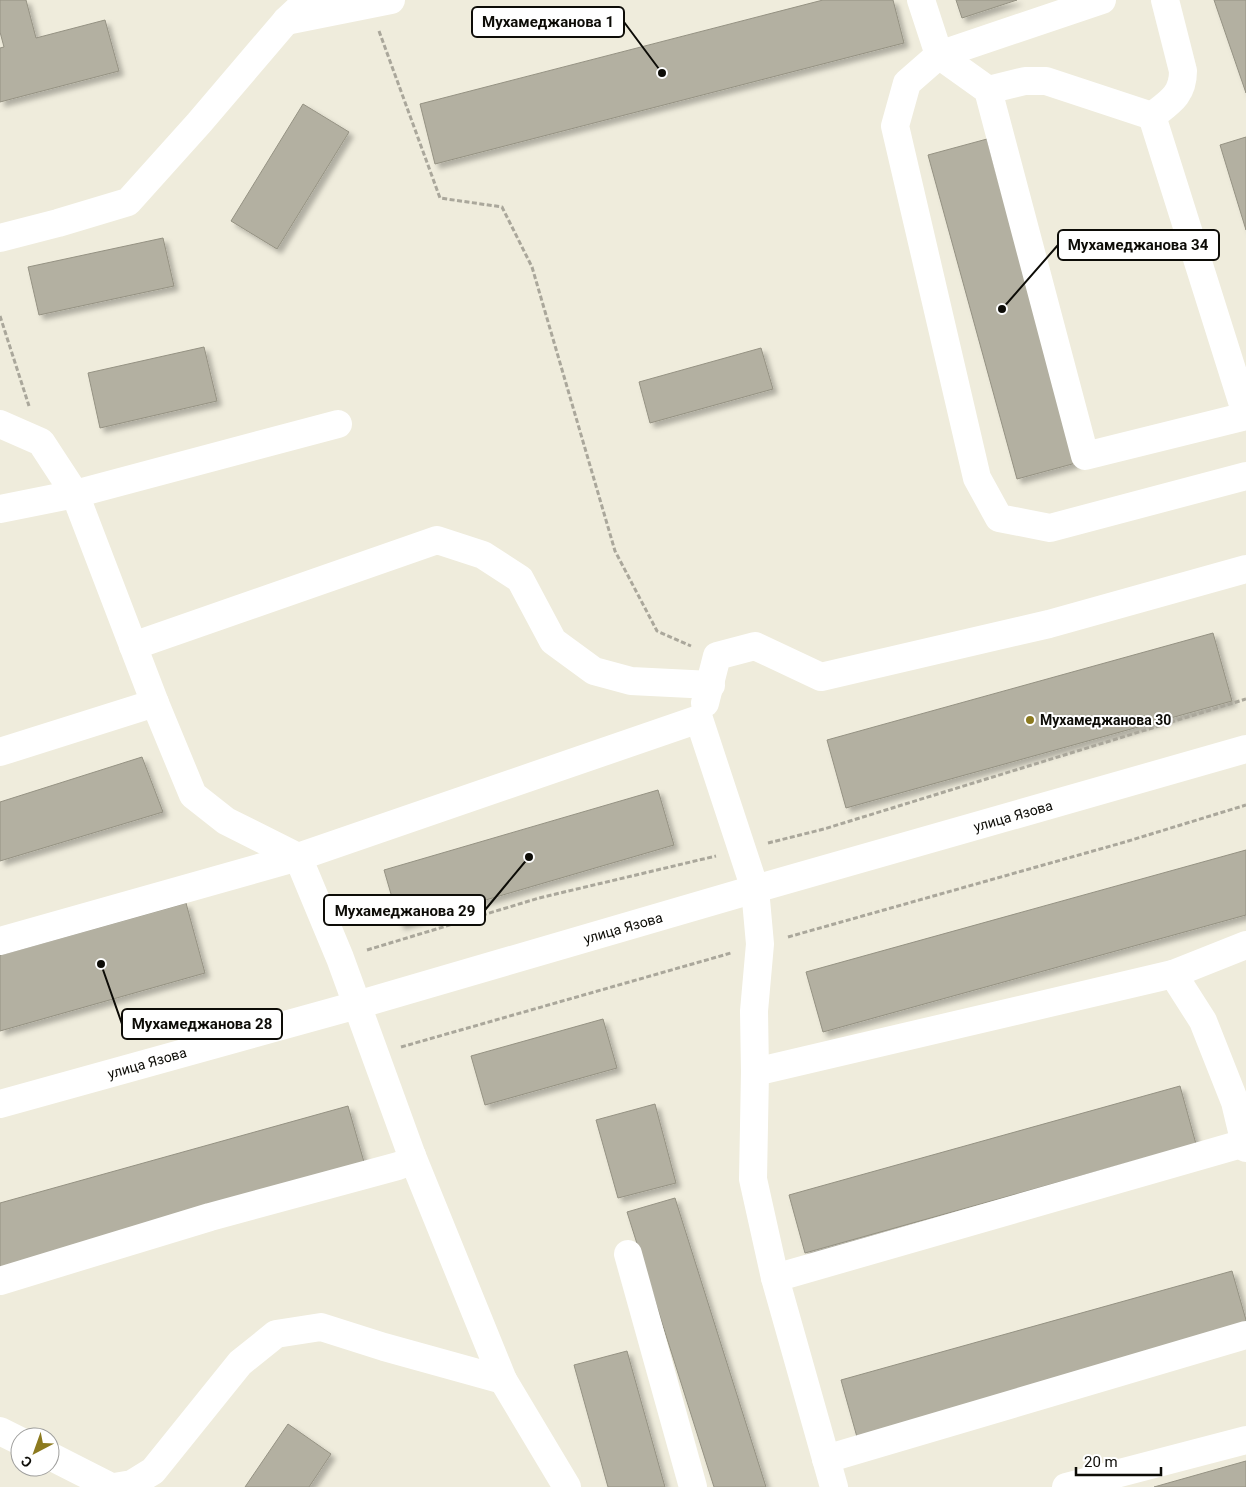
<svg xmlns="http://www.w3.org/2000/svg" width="1246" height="1487" font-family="Roboto,sans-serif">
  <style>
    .building { fill: #b3b0a1; stroke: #959283; filter: url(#shadow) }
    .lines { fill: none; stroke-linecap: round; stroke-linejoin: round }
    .path { stroke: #aaa79b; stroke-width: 3; stroke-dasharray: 5 2.5; stroke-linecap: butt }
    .minor { stroke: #fff; stroke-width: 28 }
    .poi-dot { fill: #8c7a1f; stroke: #fff; stroke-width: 2 }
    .labels { text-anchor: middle; stroke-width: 4; stroke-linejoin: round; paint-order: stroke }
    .poi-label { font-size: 14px; font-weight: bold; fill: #0d0c07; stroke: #fff; text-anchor: start }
    .street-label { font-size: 14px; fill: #0d0c07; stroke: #fff }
    .leader { fill: none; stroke: #0d0c07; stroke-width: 2 }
    .callout-dot { fill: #0d0c07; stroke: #fff; stroke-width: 2 }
    .callout { fill: #fff; stroke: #0d0c07; stroke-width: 2 }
    .callout-label { font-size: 15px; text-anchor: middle; font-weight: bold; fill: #0d0c07 }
  </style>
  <defs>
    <filter id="shadow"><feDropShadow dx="4.5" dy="4.5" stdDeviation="2.5" flood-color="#0004"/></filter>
  </defs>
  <rect width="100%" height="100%" fill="#efecdc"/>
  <!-- building -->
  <g class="building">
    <polygon points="0,0 26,0 36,38 105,20 119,71 0,102 0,48 4,47 0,32"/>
    <polygon points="823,0 893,0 904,43 435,164 420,104"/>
    <polygon points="956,0 1017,0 962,18"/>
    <polygon points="1214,0 1246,0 1246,93"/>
    <polygon points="303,104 349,132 277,249 231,221"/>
    <polygon points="1246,137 1246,230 1220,145"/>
    <polygon points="987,139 1076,463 1017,479 928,155"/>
    <polygon points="163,238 174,286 39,315 28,267"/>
    <polygon points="204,347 217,401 100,428 88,373"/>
    <polygon points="761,348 773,389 650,423 639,382"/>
    <polygon points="1213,633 1232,701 846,808 827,740"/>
    <polygon points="142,757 163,812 0,861 0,802"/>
    <polygon points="658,790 674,845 400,925 384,870"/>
    <polygon points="1246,850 1246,915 823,1032 806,972"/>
    <polygon points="186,903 205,973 0,1031 0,955"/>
    <polygon points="603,1019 617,1068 485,1105 471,1056"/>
    <polygon points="1180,1086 1196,1144 805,1253 789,1195"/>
    <polygon points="655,1104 676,1183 618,1198 596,1120"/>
    <polygon points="348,1106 366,1169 0,1270 0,1203"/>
    <polygon points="675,1198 766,1487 714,1487 627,1212"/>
    <polygon points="1232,1271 1246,1320 1246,1329 857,1437 841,1380"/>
    <polygon points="627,1351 665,1487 608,1487 574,1365"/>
    <polygon points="288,1424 331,1454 309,1487 245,1487"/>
    <polygon points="1246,1461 1246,1487 1154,1487"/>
  </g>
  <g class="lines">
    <!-- path -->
    <g class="path">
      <polyline points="379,31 440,198 502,207 532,267 615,551 657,631 691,646"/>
      <polyline points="0,316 29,406"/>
      <polyline points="768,843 824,829 1246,699"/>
      <polyline points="788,937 1125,842 1246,805"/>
      <polyline points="367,950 539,898 716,856"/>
      <polyline points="401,1047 731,953"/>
    </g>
    <!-- minor -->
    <g class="minor">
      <polyline points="921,0 939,55 988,90 1085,456 1246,416"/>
      <polyline points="1102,0 939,55 907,83 895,126 977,478 999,518 1050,528 1246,476"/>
      <polyline points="286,21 391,0"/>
      <polyline points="988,90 1025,81 1046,81 1152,116"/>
      <polyline points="1152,116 1246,414"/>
      <path d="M1152 116C1170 102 1183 95 1183 71L1165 0"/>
      <polyline points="0,238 58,223 128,202 199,123 286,21 308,0"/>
      <polyline points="0,424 41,442 75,494 155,703 193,795 226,821 298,857 340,958 412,1156 503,1380"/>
      <polyline points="0,509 75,494 338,424"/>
      <polyline points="133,646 437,540 483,555 520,579 553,641 594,671 631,681 711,685"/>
      <polyline points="705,703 717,656 755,646 821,677 1049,624 1246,569"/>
      <polyline points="0,752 155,703"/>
      <polyline points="0,941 298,857 699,719 755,889 760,944 754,1011 755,1072 753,1179 775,1278 834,1487"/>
      <polyline points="1173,974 1246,945"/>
      <polyline points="755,1072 1173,974 1203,1021 1235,1102 1246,1148"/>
      <polyline points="0,1104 357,1005 755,889 1246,749"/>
      <polyline points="628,1254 693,1487"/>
      <polyline points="775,1278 1245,1143"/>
      <polyline points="0,1281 210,1217 398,1166 406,1163 412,1156"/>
      <polyline points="0,1431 20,1441"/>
      <polyline points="50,1456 111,1487"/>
      <polyline points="826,1459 1246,1335"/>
      <polyline points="114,1487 132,1484 153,1471 240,1363 276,1334 321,1327 384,1347 503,1380 567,1487"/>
      <polyline points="1066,1487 1246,1440"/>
    </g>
  </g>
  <!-- markers -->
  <circle class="poi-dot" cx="1030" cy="720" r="5"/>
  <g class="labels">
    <!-- poi labels -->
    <g class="poi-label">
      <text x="1040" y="725">Мухамеджанова 30</text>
    </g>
    <!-- street labels -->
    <g class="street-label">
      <text transform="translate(1013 816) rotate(-16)" y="5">улица Язова</text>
      <text transform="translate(623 928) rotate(-16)" y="5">улица Язова</text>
      <text transform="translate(147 1063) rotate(-16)" y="5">улица Язова</text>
    </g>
  </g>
  <!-- callouts -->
  <path class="leader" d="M662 73L624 22M1002 309L1058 245M529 857L485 910M101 964L122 1024"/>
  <g class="callout-dot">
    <circle cx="662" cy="73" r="5"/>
    <circle cx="1002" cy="309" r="5"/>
    <circle cx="529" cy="857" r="5"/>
    <circle cx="101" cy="964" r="5"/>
  </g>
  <g class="callout">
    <rect x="472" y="7" width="152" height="30" rx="5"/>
    <rect x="1058" y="230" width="161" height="30" rx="5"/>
    <rect x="324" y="895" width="161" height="30" rx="5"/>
    <rect x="122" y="1009" width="160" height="30" rx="5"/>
  </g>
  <g class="callout-label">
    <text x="548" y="27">Мухамеджанова 1</text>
    <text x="1138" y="250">Мухамеджанова 34</text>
    <text x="405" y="916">Мухамеджанова 29</text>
    <text x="202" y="1029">Мухамеджанова 28</text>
  </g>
  <!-- north arrow -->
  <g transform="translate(35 1452) rotate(221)"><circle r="24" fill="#ffffff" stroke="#9e9e9c"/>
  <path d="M0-4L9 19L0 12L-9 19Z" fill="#8c7a1f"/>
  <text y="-8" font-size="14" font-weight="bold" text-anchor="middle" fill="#0d0c07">С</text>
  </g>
  <!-- scale -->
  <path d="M1076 1467v8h85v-8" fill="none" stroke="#0d0c07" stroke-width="2.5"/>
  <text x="1084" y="1467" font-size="15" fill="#0d0c07" stroke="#ffffff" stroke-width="4" paint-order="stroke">20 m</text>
</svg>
